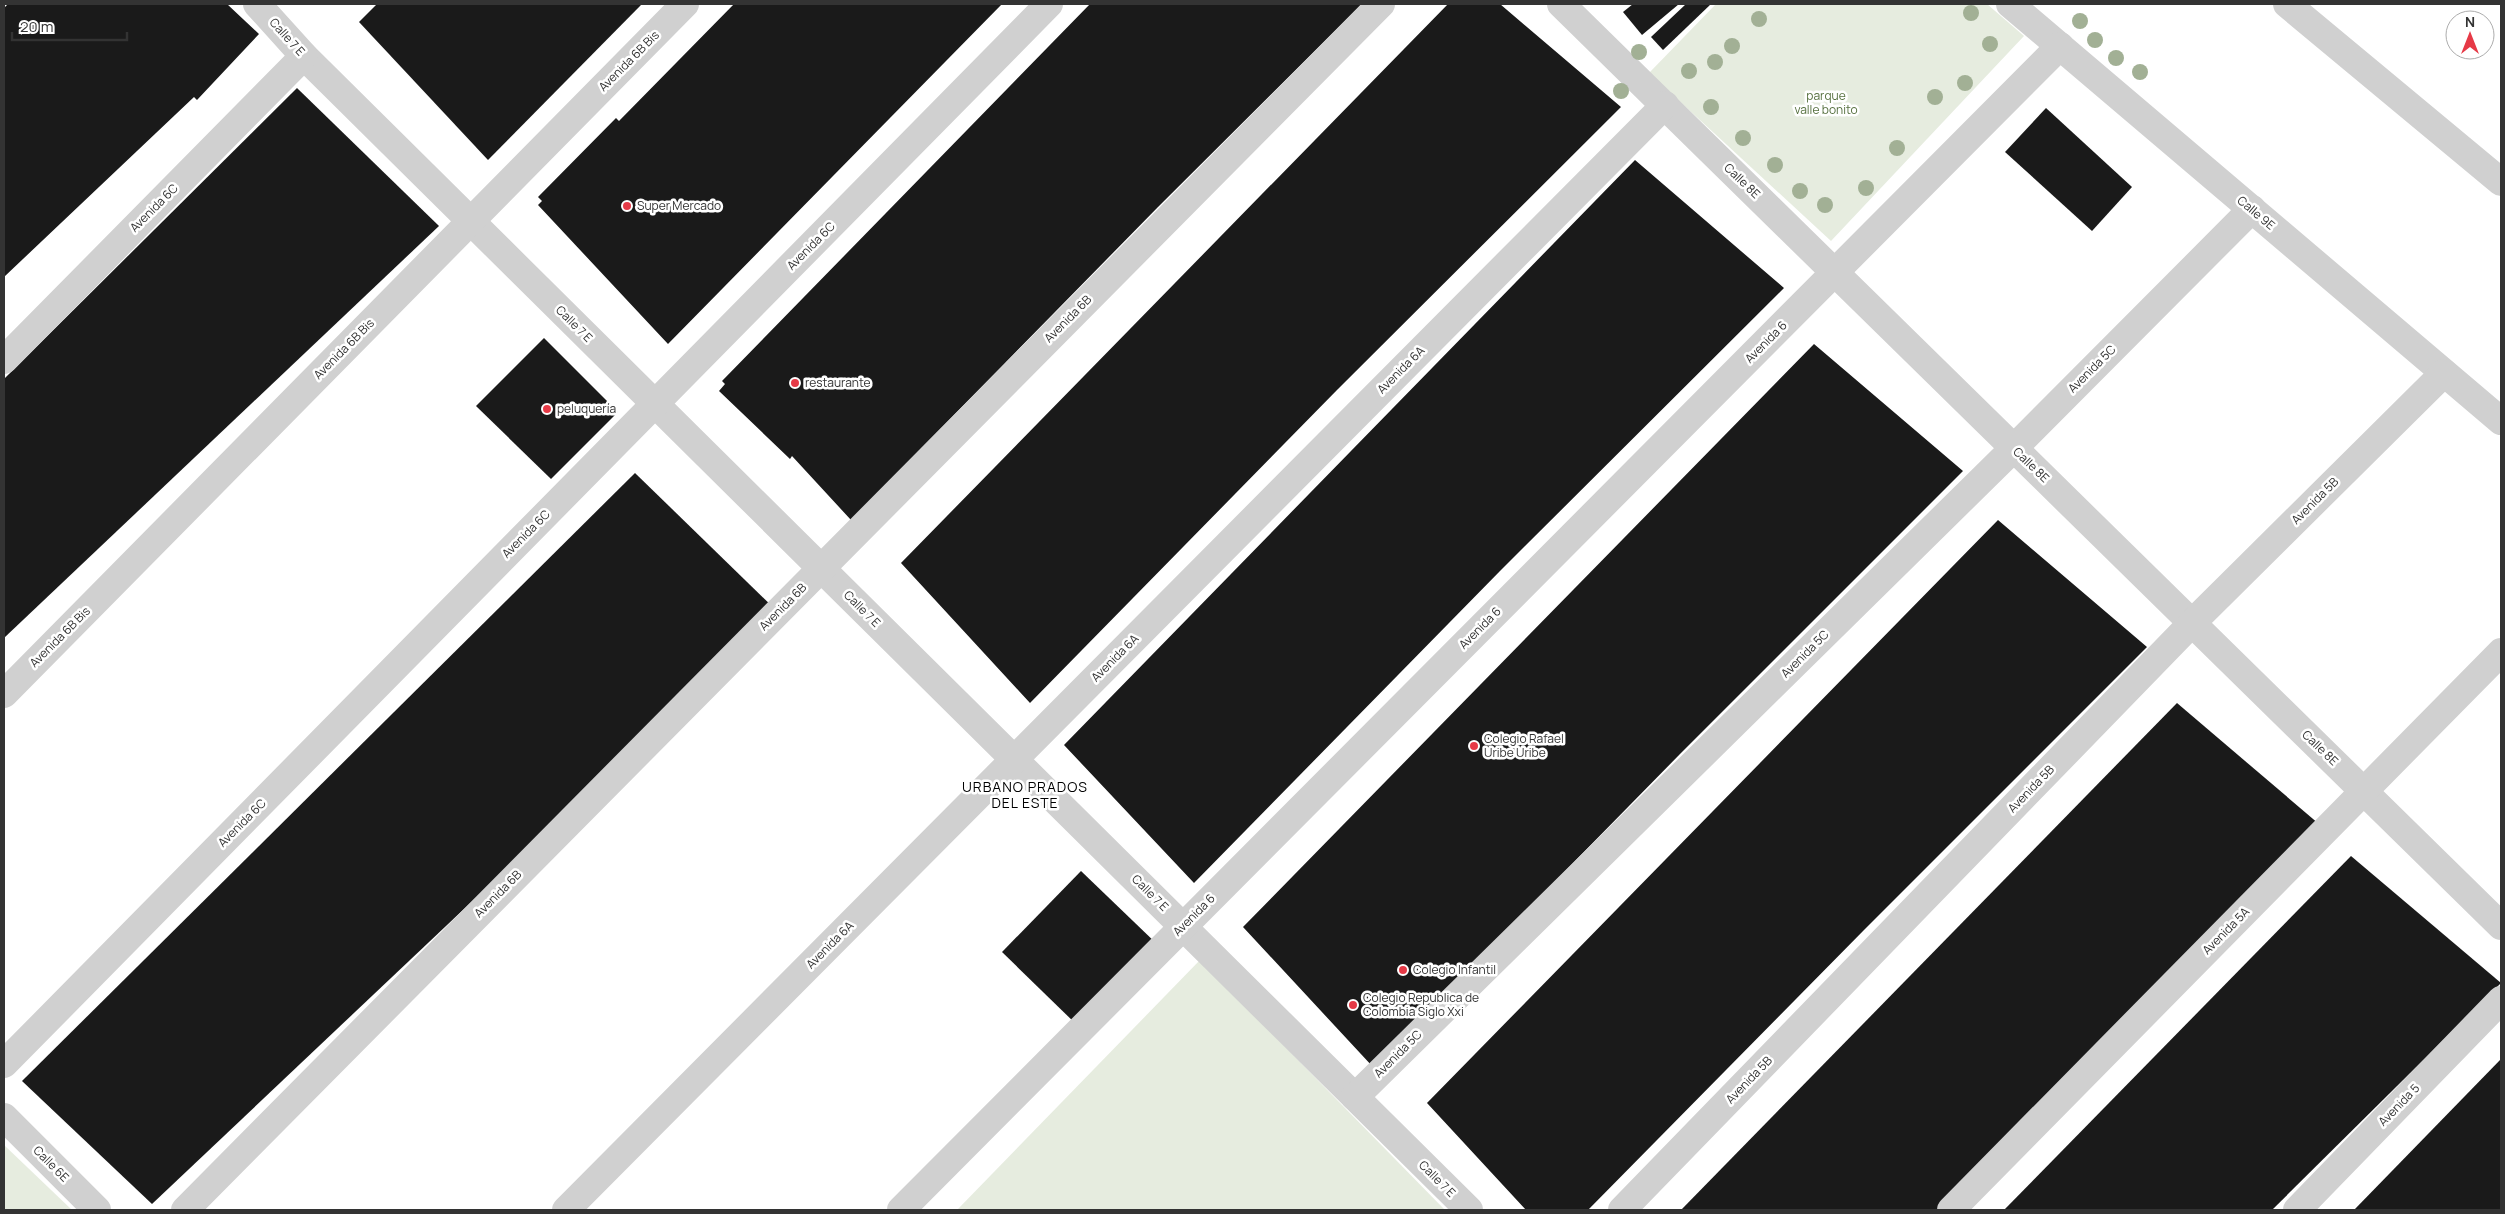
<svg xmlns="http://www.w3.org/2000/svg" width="2505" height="1214" font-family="Manrope,sans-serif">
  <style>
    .green { fill: #e6ecdf }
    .building { fill: #1a1a1a }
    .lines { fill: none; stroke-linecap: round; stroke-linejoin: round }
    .minor { stroke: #d0d0d0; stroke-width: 28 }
    .tree { fill: #a2b095 }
    .poi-dot { fill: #e63946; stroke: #fff; stroke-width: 2 }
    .labels { text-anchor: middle; stroke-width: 5; stroke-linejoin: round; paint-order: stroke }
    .street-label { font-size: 12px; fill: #333; stroke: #fff }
    .park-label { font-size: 12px; fill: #56703f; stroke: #fff }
    .poi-label { font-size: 12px; fill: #333; stroke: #fff; text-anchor: start }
    .neighbourhood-label { font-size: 14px; letter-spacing: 1px; fill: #000; stroke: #fff }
  </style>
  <rect width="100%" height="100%" fill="#fff"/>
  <!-- green -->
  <g class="green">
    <polygon points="1716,4 1987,4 2024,36 1831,241 1649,73"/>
    <polygon points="1200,960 1445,1210 957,1210"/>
    <polygon points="4,1145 72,1210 4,1210"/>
  </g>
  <!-- building -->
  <g class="building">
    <polygon points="8,4 227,4 259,34 197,100 194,97 4,277 4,8"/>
    <polygon points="377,4 642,4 488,160 359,22"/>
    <polygon points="734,4 1002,4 668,344 538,205 542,201 538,197 616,118 619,121"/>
    <polygon points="1090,4 1362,4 1158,207 851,520 792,456 790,459 719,391 725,384 722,381"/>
    <polygon points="1448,4 1500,4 1621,107 1337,390 1030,703 901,563"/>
    <polygon points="1633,4 1679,4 1642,35 1623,12"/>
    <polygon points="1686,4 1711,4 1663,50 1651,37"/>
    <polygon points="297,88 439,226 4,638 4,379"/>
    <polygon points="2046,108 2132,187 2092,231 2005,152"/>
    <polygon points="1635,160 1784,288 1500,571 1194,883 1064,745"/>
    <polygon points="544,338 618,412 551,479 476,406"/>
    <polygon points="1814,344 1963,471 1680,754 1373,1067 1243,927"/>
    <polygon points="635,473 778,612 152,1204 22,1081"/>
    <polygon points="1998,520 2147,647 1864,930 1588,1210 1526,1210 1427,1103"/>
    <polygon points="2177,703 2326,830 1947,1210 1681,1210"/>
    <polygon points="2351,856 2501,983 2272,1210 2004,1210"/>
    <polygon points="1081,871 1159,946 1079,1027 1002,952"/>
    <polygon points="2501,1059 2501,1210 2354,1210"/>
  </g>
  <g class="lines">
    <!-- minor -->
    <g class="minor">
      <polyline points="257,4 304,56 1469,1210"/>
      <polyline points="1561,4 2501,926"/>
      <polyline points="2010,4 2501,421"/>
      <polyline points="2287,4 2501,182"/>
      <polyline points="4,360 304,56"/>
      <polyline points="4,694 685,4"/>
      <polyline points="4,1064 1049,4"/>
      <polyline points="1355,1097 2014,448 2252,209"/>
      <polyline points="4,1117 97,1210"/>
      <polyline points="185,1210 1381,4"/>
      <polyline points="566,1210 1665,105"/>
      <polyline points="901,1210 2060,46"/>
      <polyline points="1622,1210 2192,623 2444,373"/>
      <polyline points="1951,1210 2501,652"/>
      <polyline points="2297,1210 2501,1000"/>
    </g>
  </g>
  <!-- trees -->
  <g class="tree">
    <circle cx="1971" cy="13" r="8"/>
    <circle cx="1759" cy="19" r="8"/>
    <circle cx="2080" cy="21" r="8"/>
    <circle cx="2095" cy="40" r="8"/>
    <circle cx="1990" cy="44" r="8"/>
    <circle cx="1732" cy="46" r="8"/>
    <circle cx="1639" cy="52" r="8"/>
    <circle cx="2116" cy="58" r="8"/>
    <circle cx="1715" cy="62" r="8"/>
    <circle cx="1689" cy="71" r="8"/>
    <circle cx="2140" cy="72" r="8"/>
    <circle cx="1965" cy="83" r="8"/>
    <circle cx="1621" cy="91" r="8"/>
    <circle cx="1935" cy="97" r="8"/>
    <circle cx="1711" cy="107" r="8"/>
    <circle cx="1743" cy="138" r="8"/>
    <circle cx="1897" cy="148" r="8"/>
    <circle cx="1775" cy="165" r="8"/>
    <circle cx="1866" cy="188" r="8"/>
    <circle cx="1800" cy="191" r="8"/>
    <circle cx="1825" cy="205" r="8"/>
  </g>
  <!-- markers -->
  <g class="poi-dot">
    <circle cx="627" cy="206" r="5"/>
    <circle cx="795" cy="383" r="5"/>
    <circle cx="547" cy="409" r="5"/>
    <circle cx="1474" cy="746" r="5"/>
    <circle cx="1403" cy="970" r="5"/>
    <circle cx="1353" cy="1005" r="5"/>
  </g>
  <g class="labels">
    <!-- street labels -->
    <g class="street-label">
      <text transform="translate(287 37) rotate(48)" y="4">Calle 7 E</text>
      <text transform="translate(629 61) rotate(-45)" y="4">Avenida 6B Bis</text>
      <text transform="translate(1742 181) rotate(44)" y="4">Calle 8E</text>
      <text transform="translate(154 208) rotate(-45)" y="4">Avenida 6C</text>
      <text transform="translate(2256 213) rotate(40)" y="4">Calle 9E</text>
      <text transform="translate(811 246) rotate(-45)" y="4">Avenida 6C</text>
      <text transform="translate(1068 319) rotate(-45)" y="4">Avenida 6B</text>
      <text transform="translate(574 324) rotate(45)" y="4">Calle 7 E</text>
      <text transform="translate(1766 342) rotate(-45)" y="4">Avenida 6</text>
      <text transform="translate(344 349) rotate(-45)" y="4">Avenida 6B Bis</text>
      <text transform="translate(2092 369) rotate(-45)" y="4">Avenida 5C</text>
      <text transform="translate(1401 370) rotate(-45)" y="4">Avenida 6A</text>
      <text transform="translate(2031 465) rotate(44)" y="4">Calle 8E</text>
      <text transform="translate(2315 501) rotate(-45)" y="4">Avenida 5B</text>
      <text transform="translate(526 534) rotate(-45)" y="4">Avenida 6C</text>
      <text transform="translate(783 607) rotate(-45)" y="4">Avenida 6B</text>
      <text transform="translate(862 609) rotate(45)" y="4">Calle 7 E</text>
      <text transform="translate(1480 628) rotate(-45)" y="4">Avenida 6</text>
      <text transform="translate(60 637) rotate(-45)" y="4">Avenida 6B Bis</text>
      <text transform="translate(1805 654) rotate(-45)" y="4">Avenida 5C</text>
      <text transform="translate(1115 658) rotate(-45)" y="4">Avenida 6A</text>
      <text transform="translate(2320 748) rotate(44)" y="4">Calle 8E</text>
      <text transform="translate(2031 789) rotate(-46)" y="4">Avenida 5B</text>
      <text transform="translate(242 823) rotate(-45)" y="4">Avenida 6C</text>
      <text transform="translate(1150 893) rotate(45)" y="4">Calle 7 E</text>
      <text transform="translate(498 894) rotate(-45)" y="4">Avenida 6B</text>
      <text transform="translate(1194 915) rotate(-45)" y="4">Avenida 6</text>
      <text transform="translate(2226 931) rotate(-45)" y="4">Avenida 5A</text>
      <text transform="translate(830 945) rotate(-45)" y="4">Avenida 6A</text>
      <text transform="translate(1398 1054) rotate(-45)" y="4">Avenida 5C</text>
      <text transform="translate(1749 1080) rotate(-46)" y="4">Avenida 5B</text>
      <text transform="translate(2399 1105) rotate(-46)" y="4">Avenida 5</text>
      <text transform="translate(51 1164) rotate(45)" y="4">Calle 6E</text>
      <text transform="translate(1437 1179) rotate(45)" y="4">Calle 7 E</text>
    </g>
    <!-- park labels -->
    <g class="park-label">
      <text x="1826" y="100">parque<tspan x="1826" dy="14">valle bonito</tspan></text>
    </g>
    <!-- poi labels -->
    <g class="poi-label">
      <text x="637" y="210">Super Mercado</text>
      <text x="805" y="387">restaurante</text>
      <text x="557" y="413">peluquería</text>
      <text x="1484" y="743">Colegio Rafael<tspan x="1484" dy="14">Uribe Uribe</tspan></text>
      <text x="1413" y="974">Colegio Infantil</text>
      <text x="1363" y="1002">Colegio Republica de<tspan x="1363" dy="14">Colombia Siglo Xxi</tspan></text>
    </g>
    <!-- neighbourhood labels -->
    <g class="neighbourhood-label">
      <text x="1025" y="792">URBANO PRADOS<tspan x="1025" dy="16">DEL ESTE</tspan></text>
    </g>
  </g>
  <!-- border -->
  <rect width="2505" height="1214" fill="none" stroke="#333333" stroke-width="10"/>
  <!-- north arrow -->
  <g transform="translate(2470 35)"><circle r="24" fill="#ffffff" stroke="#adadad"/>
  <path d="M0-4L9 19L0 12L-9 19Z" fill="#e63946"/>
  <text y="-8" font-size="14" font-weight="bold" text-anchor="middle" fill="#333333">N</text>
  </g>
  <!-- scale -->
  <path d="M12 32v8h115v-8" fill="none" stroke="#333333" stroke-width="2.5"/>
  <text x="20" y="32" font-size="15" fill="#333333" stroke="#ffffff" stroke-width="4" paint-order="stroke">20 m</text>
</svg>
